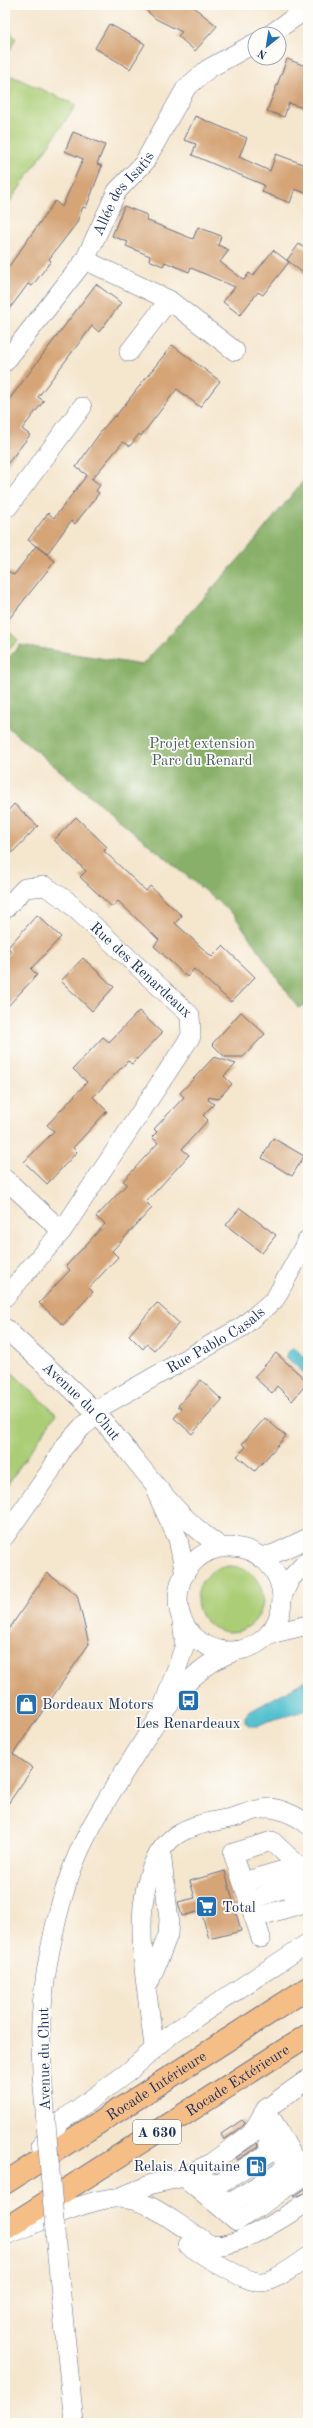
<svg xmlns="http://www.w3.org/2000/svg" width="313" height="2428" font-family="'Old Standard TT',serif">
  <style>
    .green { fill: #abcd76; stroke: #637e6a }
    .forest { fill: #88b067; stroke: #527062 }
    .water { fill: #55c1cf; stroke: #387896 }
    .building { fill: #d5a578 }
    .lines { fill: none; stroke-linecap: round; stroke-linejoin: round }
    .minor-casing { stroke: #676f85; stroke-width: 20 }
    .highway-casing { stroke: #676f85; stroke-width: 24 }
    .minor { stroke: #fff; stroke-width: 19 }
    .highway { stroke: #f6be87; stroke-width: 22 }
    .minor-bridge-casing { stroke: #676f85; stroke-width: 20; stroke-linecap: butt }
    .minor-bridge { stroke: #fff; stroke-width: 19 }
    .labels { text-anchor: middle; stroke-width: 3.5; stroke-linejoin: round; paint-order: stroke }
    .shield { fill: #fdfcf7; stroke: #5f6c8c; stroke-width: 1 }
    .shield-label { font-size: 14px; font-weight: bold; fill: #1b2f5e }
    .street-label { font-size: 15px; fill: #1b2f5e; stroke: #fdfcf7 }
    .park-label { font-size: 15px; fill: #465e65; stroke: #fdfcf7 }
    .poi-label { font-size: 15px; fill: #1b2f5e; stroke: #fdfcf7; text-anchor: start }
  </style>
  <rect width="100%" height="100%" fill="#fdfcf7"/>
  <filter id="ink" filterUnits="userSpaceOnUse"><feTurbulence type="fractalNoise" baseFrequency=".025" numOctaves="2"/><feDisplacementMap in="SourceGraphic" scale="8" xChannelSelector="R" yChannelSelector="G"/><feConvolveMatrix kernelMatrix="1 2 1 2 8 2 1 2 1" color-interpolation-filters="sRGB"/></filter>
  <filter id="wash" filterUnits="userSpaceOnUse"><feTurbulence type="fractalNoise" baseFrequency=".012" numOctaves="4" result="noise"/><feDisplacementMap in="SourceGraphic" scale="16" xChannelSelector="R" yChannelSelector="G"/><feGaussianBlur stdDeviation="0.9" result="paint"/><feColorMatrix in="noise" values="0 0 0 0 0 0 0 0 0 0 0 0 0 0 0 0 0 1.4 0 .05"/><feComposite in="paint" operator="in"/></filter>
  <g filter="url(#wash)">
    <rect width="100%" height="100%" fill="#f5e6ce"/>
    <!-- green -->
    <g class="green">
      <polygon points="5,26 16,37 5,61"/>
      <polygon points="5,73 76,105 5,209"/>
      <polygon points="5,628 18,640 5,654"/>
      <polygon points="5,1366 56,1414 5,1488"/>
      <circle cx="230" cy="1599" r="33"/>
    </g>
    <!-- forest -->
    <polygon class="forest" points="308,475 308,1004 298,1008 234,915 5,725 5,662 20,645 142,665 247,550"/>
    <!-- water -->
    <g class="water">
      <polygon points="293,1347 308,1360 308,1373 305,1374 285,1356"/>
      <polygon points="308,1679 308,1710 268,1721 257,1726 250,1726 245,1722 245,1716 251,1711"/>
    </g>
    <g id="blocks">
      <!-- building -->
      <g class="building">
        <polygon points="140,5 191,5 217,26 195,51 178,36 182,32 156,19"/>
        <polygon points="109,24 145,44 130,69 95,48"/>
        <polygon points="287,59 308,67 308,110 289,103 284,117 267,111"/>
        <polygon points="195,116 247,138 239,157 270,171 276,154 308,166 308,194 295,189 290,203 262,192 264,185 192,155 196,144 184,140"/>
        <polygon points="73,132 105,145 97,164 102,166 86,208 83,207 76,224 49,259 51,261 32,286 28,284 5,315 5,272 55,201 62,207 83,159 65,151"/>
        <polygon points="124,206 147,215 146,220 193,239 198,227 221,236 218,245 229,250 220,262 244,280 249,273 253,276 273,250 289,262 263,295 258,292 240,315 223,302 235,287 191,268 189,272 165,262 163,266 149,260 150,256 126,246 128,242 112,236"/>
        <polygon points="299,244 308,251 308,277 287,260"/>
        <polygon points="96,284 121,303 99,332 92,326 38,397 44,401 22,429 30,435 5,467 5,405"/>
        <polygon points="172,345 220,381 200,407 177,389 141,436 139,434 130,446 123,442 92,479 91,478 100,485 96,491 99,493 75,524 71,521 47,554 28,540 48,513 54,518 87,475 76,467 102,430 114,416 115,417"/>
        <polygon points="36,546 55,561 5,624 5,569 14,575"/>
        <polygon points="14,804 38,826 5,860 5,814"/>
        <polygon points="76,817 107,847 104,851 146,891 150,886 182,916 175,923 212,957 223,946 255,977 231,1002 194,969 187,977 154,946 159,940 118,901 112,907 80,877 86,871 54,840"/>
        <polygon points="37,915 61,937 31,969 37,975 5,1009 5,958 11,951 8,947"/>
        <polygon points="83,958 114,987 92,1011 61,981"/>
        <polygon points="139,1011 162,1033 132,1064 128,1061 93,1097 107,1111 73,1148 77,1152 47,1184 24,1162 54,1131 47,1125 87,1082 73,1069 103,1037 109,1042"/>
        <polygon points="241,1012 265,1034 243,1057 225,1057 212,1044"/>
        <polygon points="214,1057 236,1064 224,1076 232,1084 218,1099 209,1097 208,1100 214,1104 203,1115 208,1120 182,1149 189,1155 146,1202 152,1208 112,1251 118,1257 89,1288 93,1292 63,1325 39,1303 70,1270 66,1266 105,1224 96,1217 127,1184 123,1181 158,1143 152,1137 157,1132 154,1129 184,1097 180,1093"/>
        <polygon points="273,1138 304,1156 292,1176 262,1158"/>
        <polygon points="240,1208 276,1235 262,1253 226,1225"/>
        <polygon points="157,1303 179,1323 154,1350 147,1344 143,1349 129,1335"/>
        <polygon points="276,1353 308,1382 292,1401 277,1386 272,1393 254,1377"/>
        <polygon points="201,1380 222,1400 192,1434 174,1418 182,1409 178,1406"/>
        <polygon points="265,1418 286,1436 255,1471 237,1456 246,1447 242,1444"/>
        <polygon points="47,1573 77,1595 89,1644 13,1754 33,1768 5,1808 5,1635"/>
        <polygon points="225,1871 241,1931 209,1939 201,1911 182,1916 178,1902 195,1898 190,1881"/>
        <polygon points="242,2120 245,2123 243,2126 224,2140 221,2134"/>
        <polygon points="257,2143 258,2147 237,2160 236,2158"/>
        <polygon points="308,2187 308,2191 295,2197 294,2196"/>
      </g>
    </g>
  </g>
  <g filter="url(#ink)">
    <use href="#blocks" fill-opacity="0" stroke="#676f85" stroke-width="1"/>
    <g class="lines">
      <defs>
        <g id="minor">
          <polyline points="271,34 305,10 308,5"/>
          <polyline points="85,260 169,300 235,351"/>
          <polyline points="129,352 169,300"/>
          <path id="s1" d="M5 362 85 260 117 191 144 163 186 88 208 69 255 43"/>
          <polyline points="5,504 8,507 82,407"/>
          <path id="s2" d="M5 909 25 888 45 886 66 900 190 1015 191 1036 62 1231 5 1297"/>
          <polyline points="5,1179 62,1231"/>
          <path id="s3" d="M5 1328C34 1356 66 1382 94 1411 136 1456 170 1515 223 1548"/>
          <path id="s4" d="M94 1411 242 1327 275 1299 308 1239"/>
          <polyline points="157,1494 178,1539 185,1574"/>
          <polyline points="5,1536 51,1470 63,1448 82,1427 97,1415"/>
          <circle cx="230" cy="1599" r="52"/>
          <polyline points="260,1557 274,1554 308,1538"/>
          <polyline points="282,1597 290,1579 308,1560"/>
          <polyline points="270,1634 308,1625"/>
          <polyline points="164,1704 185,1645 182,1621"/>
          <polyline points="243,1882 280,1871 308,1885"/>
          <polyline points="248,1901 282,1889 308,1892"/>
          <polyline points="254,1918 308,1902"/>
          <polyline points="261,1938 233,1853 272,1841 308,1875"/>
          <polyline points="149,1983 168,1935 169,1920 161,1852"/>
          <path d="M154 2047C148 1990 123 1883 170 1840 187 1824 214 1822 235 1817 245 1814 260 1807 270 1808 281 1809 300 1817 308 1825"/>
          <path d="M42 2075C42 2057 40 2039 41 2021 44 1966 60 1888 85 1839 101 1806 122 1776 141 1745 164 1709 191 1667 233 1652"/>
          <polyline points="40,2147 60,2122 127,2073 174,2032 308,1943"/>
          <polyline points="184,2177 237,2221 304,2176 266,2109"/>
          <polyline points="197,2180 219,2184 269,2153 268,2129"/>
          <polyline points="211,2193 230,2203 287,2167 280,2147"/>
          <polyline points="118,2198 152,2184 184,2177 211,2163 251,2134 266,2109 308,2079"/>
          <path d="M6 2235C37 2224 84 2200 115 2198 148 2197 171 2221 197 2236 201 2238 207 2244 212 2245 236 2250 288 2214 308 2202"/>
          <path d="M188 2245C203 2255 245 2283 262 2282 275 2281 297 2265 308 2257"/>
          <polyline points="57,2256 74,2423"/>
        </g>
        <g id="highway">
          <path id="s5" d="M5 2183 308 1988"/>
          <path id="s6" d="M5 2229 308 2035"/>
        </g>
      </defs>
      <!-- minor casing -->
      <use href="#minor" class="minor-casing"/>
      <!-- highway casing -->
      <use href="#highway" class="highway-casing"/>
      <!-- minor -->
      <use href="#minor" class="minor"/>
      <!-- highway -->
      <use href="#highway" class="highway"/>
      <defs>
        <polyline id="minor-bridge" points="42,2075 57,2256"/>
      </defs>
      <!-- minor-bridge casing -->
      <use href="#minor-bridge" class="minor-bridge-casing"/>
      <!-- minor-bridge -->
      <use href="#minor-bridge" class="minor-bridge"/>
    </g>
  </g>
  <!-- icons -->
  <defs>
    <symbol id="bus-square" viewBox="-11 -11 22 22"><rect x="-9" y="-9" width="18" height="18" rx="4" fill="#1f6fb2" stroke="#fdfcf7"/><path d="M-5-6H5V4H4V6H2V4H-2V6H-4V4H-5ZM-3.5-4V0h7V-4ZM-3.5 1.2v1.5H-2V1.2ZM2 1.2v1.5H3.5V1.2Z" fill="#fff"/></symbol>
    <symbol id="shop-square" viewBox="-11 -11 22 22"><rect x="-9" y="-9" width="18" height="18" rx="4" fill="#1f6fb2" stroke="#fdfcf7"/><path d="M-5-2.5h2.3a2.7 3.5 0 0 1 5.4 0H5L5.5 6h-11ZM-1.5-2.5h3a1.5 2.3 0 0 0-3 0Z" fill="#fff"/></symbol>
    <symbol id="supermarket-square" viewBox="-11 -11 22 22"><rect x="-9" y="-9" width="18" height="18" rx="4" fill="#1f6fb2" stroke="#fdfcf7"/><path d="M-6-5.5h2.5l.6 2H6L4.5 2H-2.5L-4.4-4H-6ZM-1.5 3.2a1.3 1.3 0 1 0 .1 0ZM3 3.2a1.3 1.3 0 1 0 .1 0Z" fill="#fff"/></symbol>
    <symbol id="fuel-square" viewBox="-11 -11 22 22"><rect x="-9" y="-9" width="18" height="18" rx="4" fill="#1f6fb2" stroke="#fdfcf7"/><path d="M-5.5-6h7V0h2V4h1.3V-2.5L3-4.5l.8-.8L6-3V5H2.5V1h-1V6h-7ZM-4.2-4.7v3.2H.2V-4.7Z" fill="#fff"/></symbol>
  </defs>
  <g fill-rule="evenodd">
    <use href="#bus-square" x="176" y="1688" width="25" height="25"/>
    <use href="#shop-square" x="14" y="1692" width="25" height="25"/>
    <use href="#supermarket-square" x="194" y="1894" width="25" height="25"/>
    <use href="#fuel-square" x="244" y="2154" width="25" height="25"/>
  </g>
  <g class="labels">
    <!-- shield labels -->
    <rect class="shield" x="133" y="2120" width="48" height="24" rx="3"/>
    <g class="shield-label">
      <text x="157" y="2137">A 630</text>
    </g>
    <!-- street labels -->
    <g class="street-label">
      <text dy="5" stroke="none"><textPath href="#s1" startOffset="207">Allée des Isatis</textPath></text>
      <text dy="5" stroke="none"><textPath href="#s2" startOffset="177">Rue des Renardeaux</textPath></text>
      <text dy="5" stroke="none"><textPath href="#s4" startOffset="141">Rue Pablo Casals</textPath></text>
      <text dy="5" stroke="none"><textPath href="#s3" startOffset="106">Avenue du Chut</textPath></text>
      <text transform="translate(44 2059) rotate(-91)" y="5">Avenue du Chut</text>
      <text dy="5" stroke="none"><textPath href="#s6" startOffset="276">Rocade Extérieure</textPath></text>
      <text dy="5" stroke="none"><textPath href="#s5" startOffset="180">Rocade Intérieure</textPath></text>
    </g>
    <!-- park labels -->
    <g class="park-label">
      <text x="202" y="748">Projet extension<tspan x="202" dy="17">Parc du Renard</tspan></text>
    </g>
    <!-- poi labels -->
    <g class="poi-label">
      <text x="42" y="1709">Bordeaux Motors</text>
      <text x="188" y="1728" text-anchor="middle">Les Renardeaux</text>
      <text x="222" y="1912">Total</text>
      <text x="240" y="2171" text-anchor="end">Relais Aquitaine</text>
    </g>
  </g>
  <!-- margin -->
  <rect width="313" height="2428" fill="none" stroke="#fdfcf7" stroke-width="20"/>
  <!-- north arrow -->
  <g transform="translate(267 46) rotate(210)"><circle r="19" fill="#fdfcf7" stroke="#a3aaba"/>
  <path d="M0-3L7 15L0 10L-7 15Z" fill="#1f6fb2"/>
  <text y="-6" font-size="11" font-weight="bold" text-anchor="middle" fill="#1b2f5e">N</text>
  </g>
</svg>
